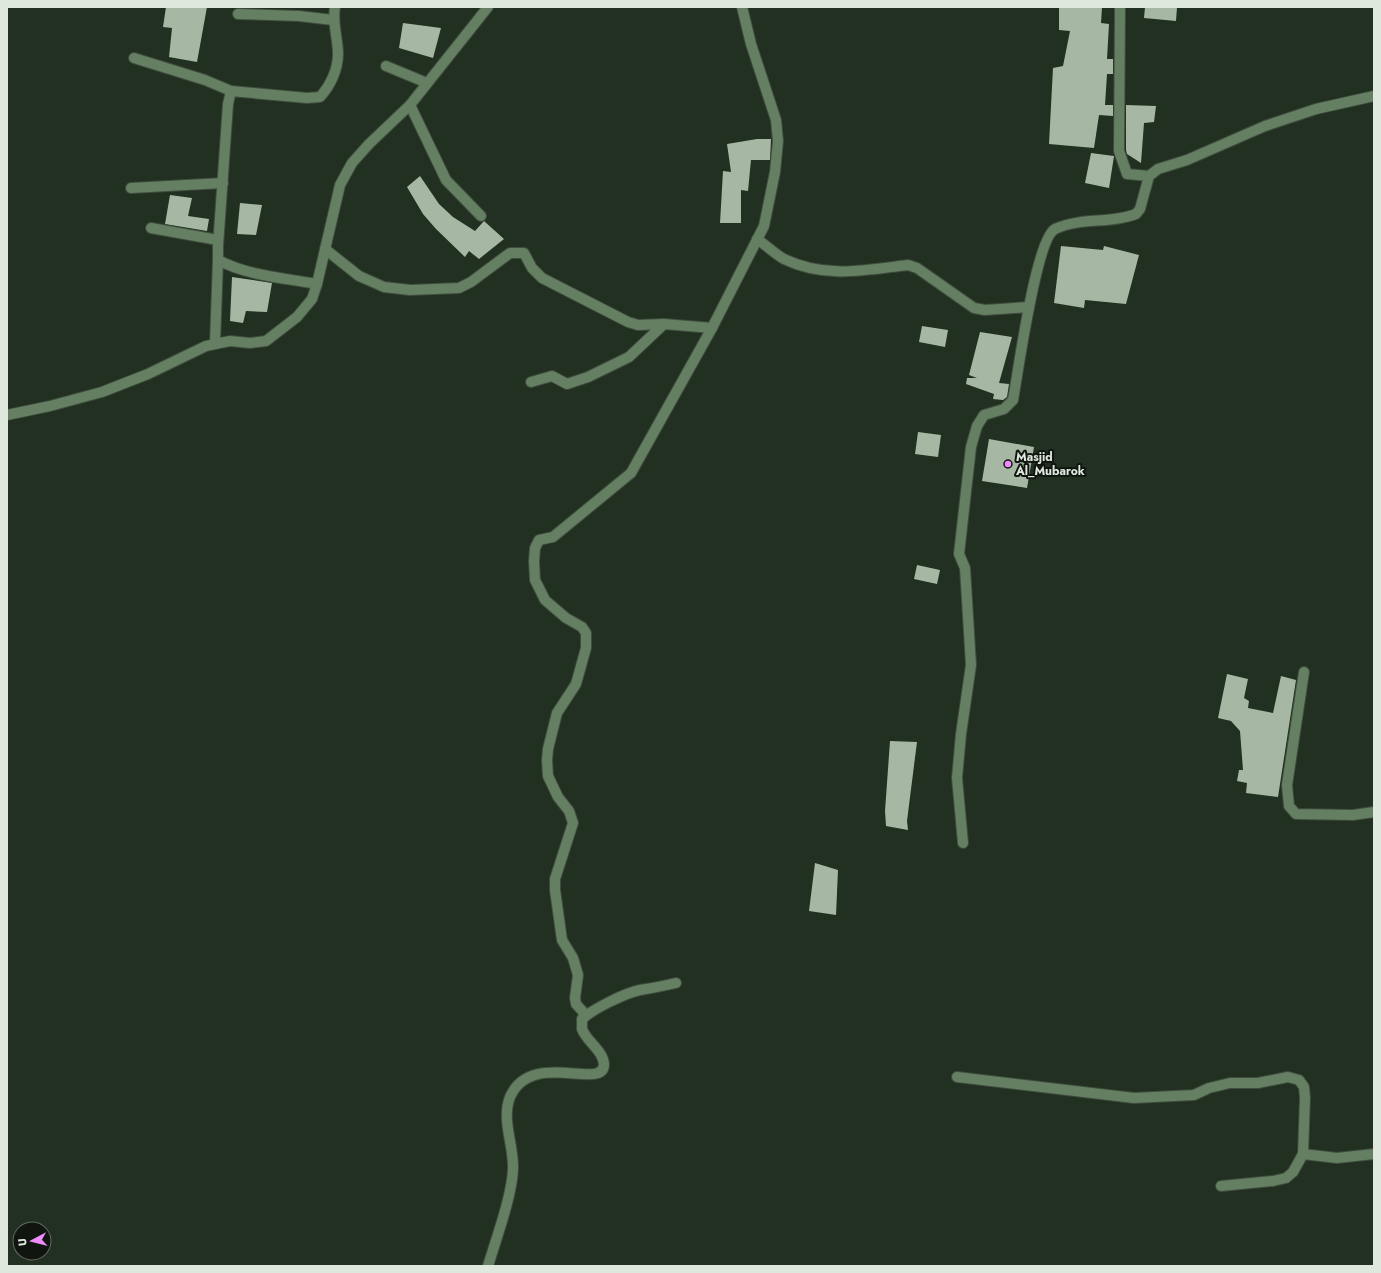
<svg xmlns="http://www.w3.org/2000/svg" width="1381" height="1273" font-family="Jost,sans-serif">
  <style>
    .building { fill: #a6b8a4 }
    .lines { fill: none; stroke-linecap: round; stroke-linejoin: round }
    .minor-casing { stroke: #3f4d3e; stroke-width: 12 }
    .minor { stroke: #647f62; stroke-width: 10 }
    .poi-dot { fill: #ed8cfa; stroke: #10160f; stroke-width: 1.5 }
    .labels { text-anchor: middle; stroke-width: 4; stroke-linejoin: round; paint-order: stroke }
    .poi-label { font-size: 12px; font-weight: bold; fill: #dee8dd; stroke: #10160f; text-anchor: start }
  </style>
  <rect width="100%" height="100%" fill="#213020"/>
  <!-- building -->
  <g class="building">
    <polygon points="166,7 207,7 197,62 169,57 172,28 163,27"/>
    <polygon points="1059,7 1102,7 1101,23 1109,24 1107,59 1113,59 1113,74 1107,74 1105,105 1113,105 1113,116 1099,115 1094,148 1049,144 1053,68 1063,66 1070,31 1059,30"/>
    <polygon points="1145,7 1177,7 1176,21 1144,18"/>
    <polygon points="403,23 441,28 433,58 399,48"/>
    <polygon points="1126,105 1156,106 1154,122 1144,123 1141,163 1127,154 1126,150"/>
    <polygon points="757,139 771,139 770,160 751,160 748,191 741,190 741,223 720,223 723,171 731,172 727,144"/>
    <polygon points="1091,153 1114,156 1109,188 1085,183"/>
    <polygon points="420,176 439,204 453,217 475,231 484,221 504,239 479,259 469,251 465,257 436,229 423,214 407,187"/>
    <polygon points="170,195 192,198 188,216 209,219 207,231 165,224"/>
    <polygon points="240,203 262,205 256,235 237,234"/>
    <polygon points="1061,246 1103,250 1104,246 1139,255 1126,304 1085,300 1084,308 1054,303"/>
    <polygon points="232,277 272,283 267,312 246,311 243,323 230,321"/>
    <polygon points="922,326 948,330 945,347 919,342"/>
    <polygon points="980,332 1012,337 999,383 1009,384 1007,397 1003,400 993,399 994,394 966,384 967,378 977,378 969,375"/>
    <polygon points="918,432 941,435 938,457 915,454"/>
    <polygon points="989,439 1034,447 1027,488 982,481"/>
    <polygon points="917,565 940,570 937,584 914,579"/>
    <polygon points="1227,674 1248,679 1244,698 1249,701 1248,708 1273,713 1281,676 1296,680 1278,797 1246,793 1247,783 1237,781 1239,770 1243,770 1240,731 1231,721 1218,718"/>
    <polygon points="890,741 917,742 907,821 908,830 886,826 885,811"/>
    <polygon points="815,863 838,870 836,915 809,911"/>
  </g>
  <g class="lines">
    <defs>
      <g id="minor">
        <polyline points="1120,7 1119,151 1127,174 1149,176"/>
        <polyline points="238,14 299,16 333,20"/>
        <polyline points="134,58 205,80 231,91"/>
        <polyline points="386,66 427,83"/>
        <polyline points="410,105 446,180 481,216"/>
        <polyline points="131,188 223,183"/>
        <polyline points="151,228 218,240"/>
        <path d="M757 239C766 245 775 254 784 259 826 279 865 270 908 265L917 268 974 308 985 310 1029 307"/>
        <polyline points="325,249 359,276 384,287 410,290 459,288 471,282 510,253 524,253 532,268 542,278 628,322 638,325 664,324 712,328"/>
        <path d="M317 284C285 278 248 276 218 260V246L228 104 231 91 307 98 320 97C330 86 338 70 338 54 338 38 332 24 335 7"/>
        <polyline points="215,343 218,260"/>
        <polyline points="531,382 552,376 567,384 588,377 629,357 664,324"/>
        <polyline points="7,415 50,406 102,392 148,374 206,346 230,341 250,343 266,341 297,317 312,299 317,284 340,185 352,163 369,144 410,105 488,7"/>
        <polyline points="1304,672 1287,785 1289,806 1296,814 1353,815 1374,812"/>
        <path d="M963 843 957 778 961 734 971 665 965 568 959 554 971 447 977 426 984 415 1004 409 1013 400C1018 373 1036 239 1055 229 1080 217 1111 224 1136 214L1140 209 1149 176 1158 169 1187 160 1265 126 1316 109 1374 96"/>
        <polyline points="586,1015 576,1004 575,998 578,975 573,958 562,940 555,890 555,879 573,823 569,811 558,797 548,776 547,760 548,749 557,713 576,684 586,648 586,633 582,627 566,618 545,600 535,580 534,561 535,548 539,540 553,537 631,473 712,328 764,226 775,172 778,141 776,120 751,44 742,7"/>
        <polyline points="957,1077 1134,1098 1194,1095 1209,1088 1230,1083 1258,1083 1288,1077 1299,1080 1304,1087 1305,1098 1303,1154 1293,1172 1286,1178 1273,1181 1221,1186"/>
        <polyline points="1303,1154 1337,1158 1374,1154"/>
        <path d="M488 1266C496 1239 512 1196 513 1169 514 1145 501 1120 510 1097 531 1049 602 1091 604 1065 604 1051 586 1041 582 1029 582 1026 582 1022 582 1019 593 1009 625 993 640 990 652 988 664 986 676 983"/>
      </g>
    </defs>
    <!-- minor casing -->
    <use href="#minor" class="minor-casing"/>
    <!-- minor -->
    <use href="#minor" class="minor"/>
  </g>
  <!-- markers -->
  <circle class="poi-dot" cx="1008" cy="464" r="4"/>
  <g class="labels">
    <!-- poi labels -->
    <g class="poi-label">
      <text x="1016" y="461">Masjid<tspan x="1016" dy="14">Al_Mubarok</tspan></text>
    </g>
  </g>
  <!-- border -->
  <rect width="1381" height="1273" fill="none" stroke="#dee8dd" stroke-width="16"/>
  <!-- north arrow -->
  <g transform="translate(32 1241) rotate(263)"><circle r="19" fill="#10160f" stroke="#626a61"/>
  <path d="M0-3L7 15L0 10L-7 15Z" fill="#ed8cfa"/>
  <text y="-6" font-size="11" font-weight="bold" text-anchor="middle" fill="#dee8dd">U</text>
  </g>
</svg>
